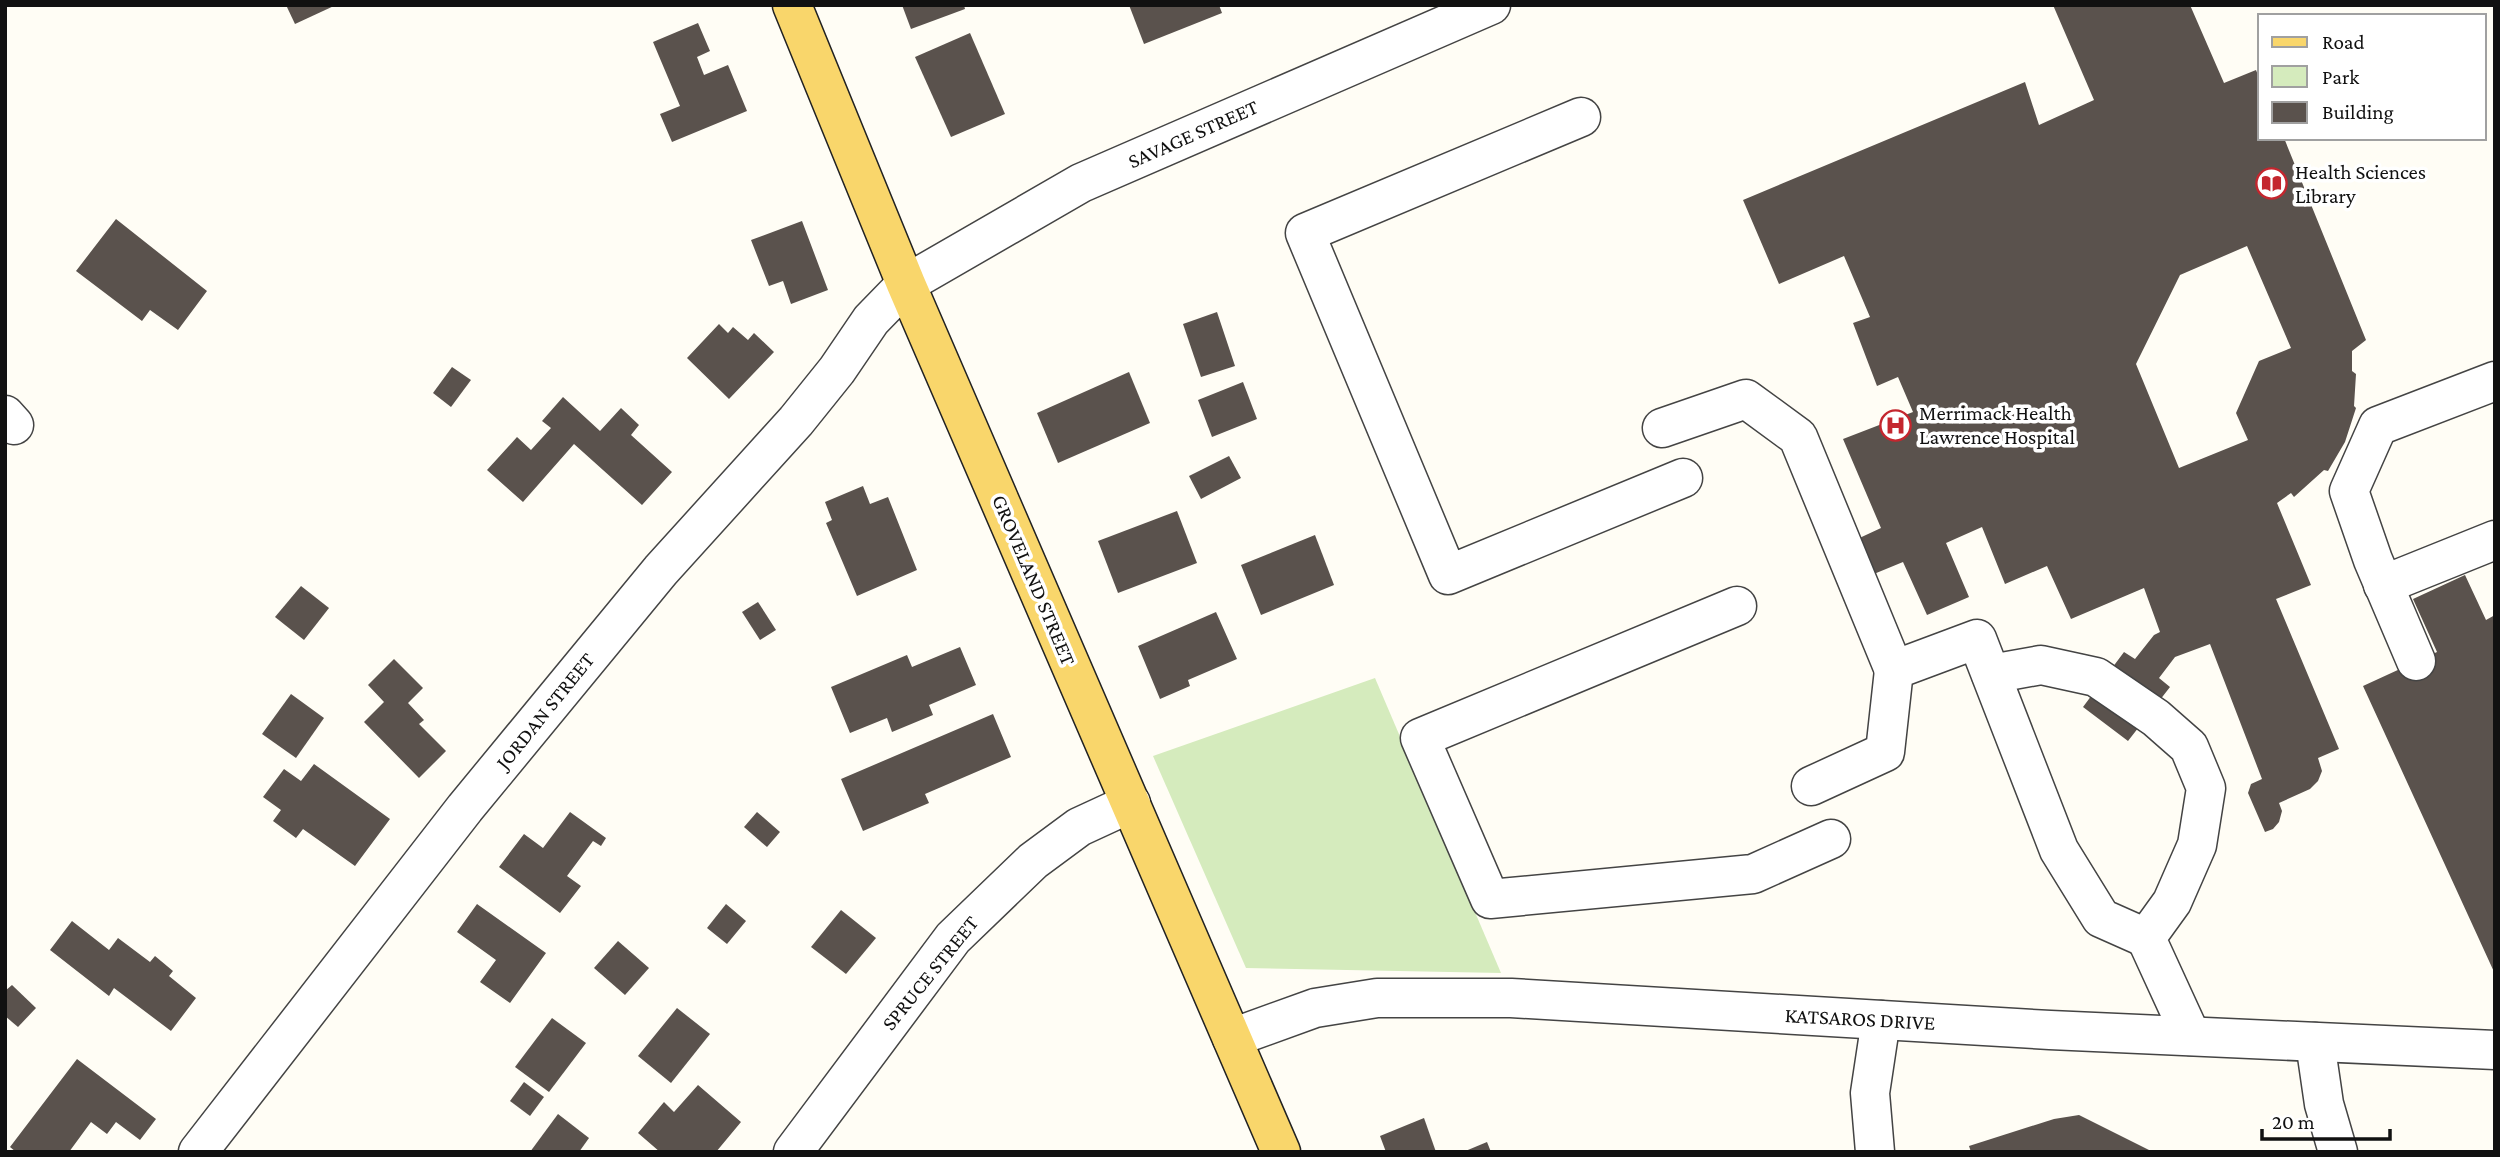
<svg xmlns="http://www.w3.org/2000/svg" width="2500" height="1157" font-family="'Crimson Pro',serif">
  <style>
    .green { fill: #d5ebbd }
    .building { fill: #5a524d; fill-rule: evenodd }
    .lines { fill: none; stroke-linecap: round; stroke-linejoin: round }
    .minor-casing { stroke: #444; stroke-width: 41 }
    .major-casing { stroke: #222; stroke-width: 41 }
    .minor { stroke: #fff; stroke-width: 38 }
    .major { stroke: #f9d66b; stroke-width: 38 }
    .labels { text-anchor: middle; stroke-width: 7; stroke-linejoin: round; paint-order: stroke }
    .street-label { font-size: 21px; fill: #111; stroke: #fff }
    .poi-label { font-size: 21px; fill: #111; stroke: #fff; text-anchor: start }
  </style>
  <rect width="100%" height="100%" fill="#fffdf5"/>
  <!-- green -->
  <polygon class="green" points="1375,678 1501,973 1246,968 1153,756"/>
  <!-- building -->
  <g class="building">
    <polygon points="286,5 336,5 295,24"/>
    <polygon points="902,5 964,5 965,9 911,29"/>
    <polygon points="1129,5 1219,5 1222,13 1144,44"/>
    <path d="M2053 5H2190L2224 83 2256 70 2260 80V138H2284L2366 340 2352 351V371L2356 374 2354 406 2356 408 2345 442 2328 471 2324 470 2294 497 2291 493 2277 503 2311 585 2276 599 2339 749 2318 758 2322 771 2318 781 2310 789 2279 803 2282 811 2279 822 2273 829 2265 832 2248 793 2251 784 2262 779 2210 644 2175 657 2159 678 2170 687 2128 741 2083 707 2124 652 2135 659 2154 635 2160 632 2144 588 2071 619 2047 566 2005 584 1982 527 1946 543 1969 597 1927 615 1903 562 1869 576 1853 541 1881 528 1843 439 1913 412 1898 377 1877 386 1853 323 1870 317 1844 256 1779 284 1743 200 2025 82 2039 125 2094 100ZM2247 246 2291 348 2259 361 2236 413 2248 440 2179 468 2136 364 2180 275Z"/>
    <polygon points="698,23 710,51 697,57 704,75 728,65 747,111 672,142 660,114 680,106 653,42"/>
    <polygon points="970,33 1005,114 951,137 915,57"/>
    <polygon points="116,219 207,291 178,330 150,310 142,321 76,271"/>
    <polygon points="802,221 828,290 791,304 783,281 769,286 751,240"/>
    <polygon points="1217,312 1235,366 1201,377 1183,324"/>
    <polygon points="719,324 728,333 733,327 748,340 754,333 774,352 729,399 687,358"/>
    <polygon points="452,367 471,380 451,407 433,393"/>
    <polygon points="1129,372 1150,423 1058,463 1037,413"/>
    <polygon points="1243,382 1257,419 1212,437 1198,400"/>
    <polygon points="563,397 600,431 621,408 639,425 631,435 672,472 642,505 574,444 523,502 487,470 517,437 531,450 551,428 542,421"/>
    <polygon points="1229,456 1241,478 1201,499 1189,476"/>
    <polygon points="863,486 870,504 888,497 917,570 857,596 826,523 832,520 825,502"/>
    <polygon points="1177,511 1197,563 1118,593 1098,541"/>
    <polygon points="1315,535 1334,585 1261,615 1241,565"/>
    <polygon points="2465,575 2486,620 2495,615 2495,974 2363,686 2437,652 2413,599"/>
    <polygon points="301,586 329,608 304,640 275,617"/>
    <polygon points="758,602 776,630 760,640 742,612"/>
    <polygon points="1216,612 1237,659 1188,680 1190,686 1160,699 1138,646"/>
    <polygon points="960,647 976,685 929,705 933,715 892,732 887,718 850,733 831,687 907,655 912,667"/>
    <polygon points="394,659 423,688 408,703 424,720 419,724 446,751 419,778 364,722 384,702 368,685"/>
    <polygon points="291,694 324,718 296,758 262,734"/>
    <polygon points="993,714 1011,757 925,794 929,803 863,831 841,779"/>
    <polygon points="314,764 390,819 355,866 303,829 296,838 273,821 281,810 263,797 284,769 301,781"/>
    <polygon points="570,812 606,838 601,846 593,841 567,876 581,886 560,913 499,867 524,834 543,848"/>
    <polygon points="757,812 780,832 767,847 744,827"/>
    <polygon points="477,904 546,953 510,1003 480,982 496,960 457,932"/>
    <polygon points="726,904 746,921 727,944 707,928"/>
    <polygon points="841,910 876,938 846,974 811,947"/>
    <polygon points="72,921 109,950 118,938 150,962 155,956 173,971 169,976 196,998 171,1031 114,988 109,996 50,950"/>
    <polygon points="618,941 649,968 625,995 594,968"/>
    <polygon points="12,985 36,1008 18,1027 5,1016 5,991"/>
    <polygon points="677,1008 710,1034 671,1083 638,1056"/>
    <polygon points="552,1018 586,1043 549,1092 515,1067"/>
    <polygon points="77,1059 156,1119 140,1140 116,1122 107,1134 91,1122 69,1152 16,1152 10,1147"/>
    <polygon points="524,1082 544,1097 530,1116 510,1101"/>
    <polygon points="698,1085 741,1122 716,1152 660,1152 638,1133 664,1102 674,1112"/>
    <polygon points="558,1114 589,1138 579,1152 530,1152"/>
    <polygon points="2079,1115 2153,1152 1971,1152 1969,1146 2054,1119"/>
    <polygon points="1424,1118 1436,1152 1386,1152 1380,1136"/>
    <polygon points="1487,1142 1491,1152 1463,1152"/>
  </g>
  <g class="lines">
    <defs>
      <g id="minor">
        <polyline points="1581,117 1305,233 1448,575 1683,478"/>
        <polyline points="5,415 14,425"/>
        <polyline points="1662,428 1746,399 1798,437 1894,670"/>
        <polyline points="2383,585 2495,540"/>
        <polyline points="1737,606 1420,738 1490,899 1753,874 1831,839"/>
        <polyline points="2416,661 2373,560 2349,491 2378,426 2495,381"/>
        <polyline points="1991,674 2041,665 2096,677 2156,718 2189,747 2206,788 2197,845 2172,902 2146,938 2191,1036"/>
        <polyline points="1811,786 1885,752 1894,670 1977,639 2059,850 2101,918 2146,938"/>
        <polyline points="1232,1038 1315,1008 1377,998 1511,998 2050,1030 2495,1050"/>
        <polyline points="2315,1042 2324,1104 2338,1152"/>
        <polyline points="198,1152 465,808 661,570 796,421 837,370 871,320 906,284 1081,183 1491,5"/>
        <polyline points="793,1152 953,938 1033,861 1079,827 1131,803"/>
        <polyline points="1875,1152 1870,1093 1881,1020"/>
      </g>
      <polyline id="major" points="792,5 906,284 1281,1152"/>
    </defs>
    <!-- minor casing -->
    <use href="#minor" class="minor-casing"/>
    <!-- major casing -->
    <use href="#major" class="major-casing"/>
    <!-- minor -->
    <use href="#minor" class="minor"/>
    <!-- major -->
    <use href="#major" class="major"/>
  </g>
  <!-- icons -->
  <defs>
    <symbol id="library-ring" viewBox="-11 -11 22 22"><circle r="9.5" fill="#fff" stroke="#c4262e" stroke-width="1.5"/><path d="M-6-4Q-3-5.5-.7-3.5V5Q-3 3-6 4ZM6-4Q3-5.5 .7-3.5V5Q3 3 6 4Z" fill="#c4262e"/></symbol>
    <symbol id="hospital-ring" viewBox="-11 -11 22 22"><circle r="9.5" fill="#fff" stroke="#c4262e" stroke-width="1.5"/><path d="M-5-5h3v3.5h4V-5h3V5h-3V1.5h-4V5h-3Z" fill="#c4262e"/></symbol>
  </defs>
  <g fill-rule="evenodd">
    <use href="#library-ring" x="2254" y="166" width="35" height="35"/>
    <use href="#hospital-ring" x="1878" y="408" width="35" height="35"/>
  </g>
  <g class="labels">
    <!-- street labels -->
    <g class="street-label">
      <text transform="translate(1193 134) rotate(-24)" y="7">SAVAGE STREET</text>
      <text transform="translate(1034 580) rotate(67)" y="7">GROVELAND STREET</text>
      <text transform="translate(545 711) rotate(-51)" y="7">JORDAN STREET</text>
      <text transform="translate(930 973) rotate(-51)" y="7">SPRUCE STREET</text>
      <text transform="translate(1860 1019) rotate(3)" y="7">KATSAROS DRIVE</text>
    </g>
    <!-- poi labels -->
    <g class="poi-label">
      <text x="2295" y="179">Health Sciences<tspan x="2295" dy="24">Library</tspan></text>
      <text x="1919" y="420">Merrimack Health<tspan x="1919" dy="24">Lawrence Hospital</tspan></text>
    </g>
  </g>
  <!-- border -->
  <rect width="2500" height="1157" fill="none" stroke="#111111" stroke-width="14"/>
  <!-- legend -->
  <rect x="2258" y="14" width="228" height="126" fill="#ffffff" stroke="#a0a0a0" stroke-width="2"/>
  <rect x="2272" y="37" width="35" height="10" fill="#f9d66b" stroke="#a0a0a0" stroke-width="2"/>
  <text x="2322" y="49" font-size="21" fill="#111111">Road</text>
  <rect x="2272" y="66" width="35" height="21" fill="#d5ebbd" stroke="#a0a0a0" stroke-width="2"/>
  <text x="2322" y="84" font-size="21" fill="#111111">Park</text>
  <rect x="2272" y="102" width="35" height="21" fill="#5a524d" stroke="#a0a0a0" stroke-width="2"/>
  <text x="2322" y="119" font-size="21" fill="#111111">Building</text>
  <!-- scale -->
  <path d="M2262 1129v10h128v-10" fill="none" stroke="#111111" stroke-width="3.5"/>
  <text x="2272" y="1129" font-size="21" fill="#111111" stroke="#ffffff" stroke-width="5" paint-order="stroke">20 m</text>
</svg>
